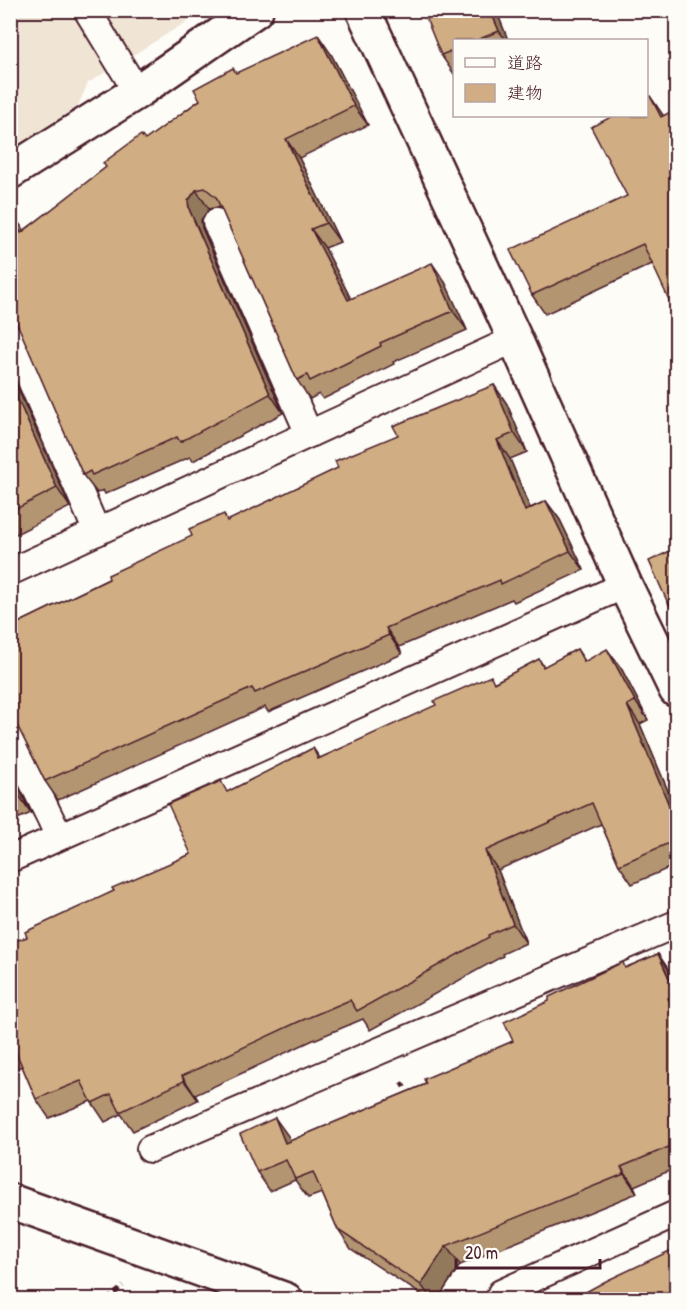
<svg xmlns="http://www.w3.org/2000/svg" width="687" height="1310" font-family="'Patrick Hand','Klee One',sans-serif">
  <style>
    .built { fill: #f0e4d4 }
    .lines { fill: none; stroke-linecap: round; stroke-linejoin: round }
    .service-casing { stroke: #4a1f2b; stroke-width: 30 }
    .minor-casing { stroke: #4a1f2b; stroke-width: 38 }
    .path { stroke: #4a1f2b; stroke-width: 4; stroke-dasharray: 6 4.5; stroke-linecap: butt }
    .service { stroke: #fdfcf7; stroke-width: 26 }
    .minor { stroke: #fdfcf7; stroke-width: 33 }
    .wall { fill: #b39571; stroke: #4a1f2b; stroke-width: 1.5 }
    .shaded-wall { fill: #92795c; stroke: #4a1f2b; stroke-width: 1.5 }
    .building { fill: #d0ad83; stroke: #4a1f2b; stroke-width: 1.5 }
  </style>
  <rect width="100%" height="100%" fill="#fdfcf7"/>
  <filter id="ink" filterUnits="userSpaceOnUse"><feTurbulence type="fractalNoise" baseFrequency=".0167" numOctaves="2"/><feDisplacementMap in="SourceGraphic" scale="12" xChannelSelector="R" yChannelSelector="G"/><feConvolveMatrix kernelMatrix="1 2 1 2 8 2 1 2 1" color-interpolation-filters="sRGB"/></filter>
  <g filter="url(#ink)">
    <!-- built -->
    <polygon class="built" points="11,11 204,11 88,83 78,106 11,149"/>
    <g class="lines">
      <defs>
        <g id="service">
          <polyline points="87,10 137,92"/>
          <polyline points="216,222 309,434"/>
          <polyline points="13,339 97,532"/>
          <polyline points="10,572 515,339"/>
          <polyline points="10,736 59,836"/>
          <polyline points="10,859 625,585"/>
          <polyline points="150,1149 676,924"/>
          <polyline points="501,1293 676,1214"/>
        </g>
        <g id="minor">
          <polyline points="363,10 515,339 625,585 676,690"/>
          <polyline points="10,172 137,92 256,10"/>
          <polyline points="10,1201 286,1300"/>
        </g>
      </defs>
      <!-- service casing -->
      <use href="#service" class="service-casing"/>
      <!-- minor casing -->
      <use href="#minor" class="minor-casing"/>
      <!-- path -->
      <g class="path">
        <polyline points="402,1082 409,1097"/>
        <polyline points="107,1300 123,1286"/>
      </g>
      <!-- service -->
      <use href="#service" class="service"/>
      <!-- minor -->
      <use href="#minor" class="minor"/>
    </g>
    <!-- wall -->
    <g class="wall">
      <polygon points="424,10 496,10 508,40 454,40 454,74 441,55"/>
      <polygon points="331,54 368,125 299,158 340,242 325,248 351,299 445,282 467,330 393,362 394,364 323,399 319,394 310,399 297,380 222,210 218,207 209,209 201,220 202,228 283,413 193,461 190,457 105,494 103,490 97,493 83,475 19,327 15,324 10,325 10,212 23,231 236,73"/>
      <polygon points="627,196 652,264 545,314 532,295"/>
      <polygon points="10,371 70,507 10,537"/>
      <polygon points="494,385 507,404 527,452 510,459 530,508 546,501 560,520 584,570 514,602 512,599 399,647 402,654 268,712 265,707 58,800 45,781 16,723 10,723 10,627 228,521 338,468 398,435"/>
      <polygon points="676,548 676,615 667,601"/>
      <polygon points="577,649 585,661 621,668 648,720 640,724 676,810 676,865 632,884 619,865 601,824 498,870 526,943 502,954 503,956 370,1030 363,1019 311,1041 195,1095 198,1100 133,1131 121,1114 105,1122 91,1101 49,1118 36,1099 22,1066 10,1071 10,943 27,937 114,891 191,854 229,791 313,748 320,758 495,682 539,659 544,667"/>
      <polygon points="10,771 31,813 10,822"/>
      <polygon points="658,954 671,973 676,984 676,1168 634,1186 637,1193 460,1265 438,1299 428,1299 351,1249 338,1230 322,1193 308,1198 295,1180 270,1191 257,1172 275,1118 290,1141 426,1084 513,1041 627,967"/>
    </g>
    <!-- shaded-wall -->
    <g class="shaded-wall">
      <polygon points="490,10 496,10 508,40 506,40 499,31"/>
      <polygon points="318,35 331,54 368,125 354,106"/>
      <polygon points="650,96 663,115 674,136 661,117"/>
      <polygon points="286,139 299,158 340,242 326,223"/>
      <polygon points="196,190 209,209 201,220 202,228 283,413 270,394 189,209 188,201"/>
      <polygon points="10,212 21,226 34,251 21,233"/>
      <polygon points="311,229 325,248 361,319 348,300"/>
      <polygon points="432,263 445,282 467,330 453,311"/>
      <polygon points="10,371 70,507 57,488 10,382"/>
      <polygon points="494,385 507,404 527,452 514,433"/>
      <polygon points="497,440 510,459 539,530 525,511"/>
      <polygon points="546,501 560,520 584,570 570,551"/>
      <polygon points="386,628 399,647 402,654 389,635"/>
      <polygon points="607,649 621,668 648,720 635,701"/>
      <polygon points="627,705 640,724 676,810 676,822"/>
      <polygon points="10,771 31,813 18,794 10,779"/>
      <polygon points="485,851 498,870 526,943 513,924"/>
      <polygon points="658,954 671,973 676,984 676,994"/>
      <polygon points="668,998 676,1009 676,1016"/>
      <polygon points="182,1076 195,1095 198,1100 184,1081"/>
      <polygon points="275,1118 289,1137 299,1162 285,1143"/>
      <polygon points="621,1167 634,1186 637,1193 624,1174"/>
      <polygon points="446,1246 460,1265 438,1299 432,1299 421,1285"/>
    </g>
    <!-- building -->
    <g class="building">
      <polygon points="424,10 490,10 499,31 477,40 454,40 454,50 441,55 423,11"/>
      <polygon points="318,35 354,106 286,139 326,223 311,229 348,300 432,263 453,311 380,343 381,346 310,381 307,375 297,380 216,197 205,188 196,190 188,201 189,209 270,394 180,442 177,437 92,475 90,471 83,475 13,314 10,312 10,213 21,233 106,167 103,163 141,135 145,140 200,100 194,89 233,68 236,73"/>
      <polygon points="650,96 661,117 676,109 676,315 643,244 532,295 510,250 627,196 591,127 613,116 646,116 646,98"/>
      <polygon points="10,382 57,488 10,512"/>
      <polygon points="494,385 514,433 497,440 525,511 546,501 570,551 501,584 500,580 386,628 389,635 255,693 252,688 45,781 10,711 10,627 109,579 108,575 192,536 189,529 224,514 227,521 338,468 335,461 398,435 393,426"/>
      <polygon points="676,533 676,546 671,535"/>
      <polygon points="676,548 676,614 670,599 667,601 649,561"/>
      <polygon points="577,649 584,662 607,649 635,701 627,705 676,822 676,840 619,865 592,803 485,851 513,924 488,935 489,937 357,1011 350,1000 298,1022 182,1076 184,1081 120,1112 111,1094 92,1103 81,1081 36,1099 13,1045 10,1046 10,943 27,937 25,932 114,891 112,888 191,854 168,804 221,781 227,792 313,748 318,759 436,705 434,701 491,676 494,683 539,659 543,667"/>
      <polygon points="10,779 18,794 10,797"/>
      <polygon points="658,954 676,994 668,998 676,1016 676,1144 621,1167 624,1174 446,1246 421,1285 338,1230 313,1172 295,1179 286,1160 257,1172 240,1134 275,1118 285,1143 426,1084 424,1079 513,1041 504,1022 549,1001 549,997 623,962 625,968"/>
      <polygon points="676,1248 676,1299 573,1299 606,1281"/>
    </g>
  </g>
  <!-- margin -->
  <rect width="687" height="1310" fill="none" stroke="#fdfcf7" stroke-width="36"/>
  <rect x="18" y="18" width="651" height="1274" fill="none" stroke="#4a1f2b" stroke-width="2" filter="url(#ink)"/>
  <!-- legend -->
  <rect x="453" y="39" width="195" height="78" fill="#fdfcf7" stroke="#b5a4a5" stroke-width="1.5"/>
  <rect x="465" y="58" width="30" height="9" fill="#fdfcf7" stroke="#b5a4a5" stroke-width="1.5"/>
  <text x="507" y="69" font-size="18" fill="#4a1f2b">道路</text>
  <rect x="465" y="84" width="30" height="18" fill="#d0ad83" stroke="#b5a4a5" stroke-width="1.5"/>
  <text x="507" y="99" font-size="18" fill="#4a1f2b">建物</text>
  <!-- scale -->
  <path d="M456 1259v9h144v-9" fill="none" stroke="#4a1f2b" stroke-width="3"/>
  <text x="465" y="1259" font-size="18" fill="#4a1f2b" stroke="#fdfcf7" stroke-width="4.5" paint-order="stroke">20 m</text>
</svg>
